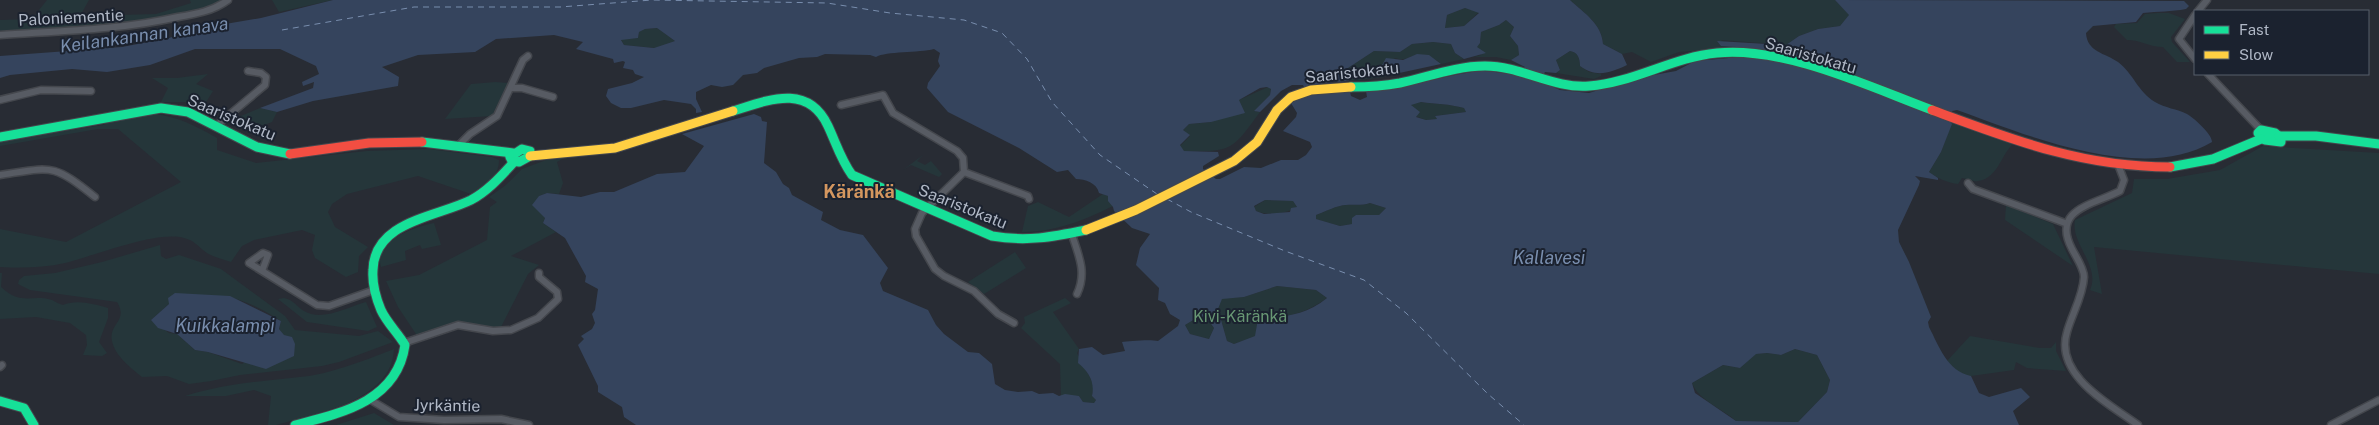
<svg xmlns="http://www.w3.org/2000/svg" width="2379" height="425" font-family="'Public Sans',sans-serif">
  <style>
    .green { fill: #25363a; fill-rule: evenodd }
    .water { fill: #35445d; fill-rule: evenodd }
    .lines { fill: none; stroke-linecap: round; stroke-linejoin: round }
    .ferry { stroke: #798eae; stroke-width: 1; stroke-dasharray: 6 5; stroke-linecap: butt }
    .street-casing { stroke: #44474d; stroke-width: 9 }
    .fast-casing { stroke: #44474d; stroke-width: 11 }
    .slow-casing { stroke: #44474d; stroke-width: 11 }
    .jam-casing { stroke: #44474d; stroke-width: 11 }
    .street { stroke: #575b63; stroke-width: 6 }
    .fast { stroke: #16e098; stroke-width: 9 }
    .slow { stroke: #ffcf43; stroke-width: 9 }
    .jam { stroke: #f24e42; stroke-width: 9 }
    .labels { text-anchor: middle; stroke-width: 4; stroke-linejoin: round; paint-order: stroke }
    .street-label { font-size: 16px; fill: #b0b8c6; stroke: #1b222f }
    .park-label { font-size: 16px; fill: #689774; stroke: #1b222f }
    .water-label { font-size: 18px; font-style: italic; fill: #798eae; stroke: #1b222f }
    .neighbourhood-label { font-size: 18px; font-weight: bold; fill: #d3965f; stroke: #1b222f }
  </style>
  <rect width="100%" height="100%" fill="#282c34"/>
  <!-- green -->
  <g class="green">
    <polygon points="47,0 89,0 80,16 156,14 191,3 190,0 223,0 205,9 140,24 0,33 0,20 32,19"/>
    <polygon points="272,0 333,0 279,12"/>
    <path d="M1570 0H1835L1850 15 1840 26 1818 29 1799 36 1786 45 1721 40 1727 45 1736 47 1679 52 1651 62 1632 52 1622 54 1603 44C1602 24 1584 13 1570 0Z"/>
    <polygon points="1465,8 1479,12 1464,26 1445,28 1447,15"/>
    <path d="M2157 13H2169L2185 19 2171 37 2172 42 2190 62H2177L2163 47C2149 47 2141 40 2127 40L2114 27 2116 24 2137 23 2145 14Z"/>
    <polygon points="1506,20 1514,27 1510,36 1518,46 1519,55 1511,60 1496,57 1474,57 1481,55 1476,47 1480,43 1481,32 1499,25"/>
    <polygon points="657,28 675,41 655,48 624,45 621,39 638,38 639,32 645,29"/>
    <path d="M1433 42 1451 44 1455 53 1464 59 1441 64C1437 59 1426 55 1418 55 1409 55 1408 62 1395 58L1382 71 1385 77 1349 81 1348 68 1374 51 1400 52 1412 44Z"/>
    <path d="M1570 51C1578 52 1580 59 1580 66L1589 72 1601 74V76L1594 79 1556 73 1560 70 1556 60Z"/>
    <polygon points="208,74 196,84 213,91 203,107 189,102 161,102 168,88 152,78 177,78"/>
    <polygon points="495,82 508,83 492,116 445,119 471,84"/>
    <path d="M1268 87 1271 89 1270 95 1254 111 1260 112C1232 150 1233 152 1184 151L1180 146 1190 136 1183 130 1189 124 1211 122 1239 100Z"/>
    <path d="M1420 102C1435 104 1450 104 1464 108L1466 112 1435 116 1437 119 1426 120 1415 116 1411 104Z"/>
    <polygon points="260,108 277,112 272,122 259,127 256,123 249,123 240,128 233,124 231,120"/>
    <path d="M153 114C177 116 196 126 217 138V150L256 163 367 151 428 149 492 157 499 160C499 178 485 185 471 194L418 176 347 194 332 204 328 212 335 227 368 247 359 256 358 272 346 277 315 258 312 250 315 235 302 230 254 240 242 246 231 262C222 259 211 257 203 250 197 245 193 240 184 238 157 230 94 256 65 263 43 268 22 268 0 267V229L66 242 181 182 118 129H98L0 146V141L103 125 123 117Z"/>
    <path d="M1952 122 2015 142C2001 153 1999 178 1978 181 1973 182 1968 179 1962 178L1958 184C1948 183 1937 178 1929 172L1941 152Z"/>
    <path d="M2263 146 2379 153V274L2094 247 2102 294 2090 290C2101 266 2070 243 2075 220L2132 193 2134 179H2167L2220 170Z"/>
    <polygon points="923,155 917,161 925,165 931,161 942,174 939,177 911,165 903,170"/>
    <polygon points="564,158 557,162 563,183 559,194 547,193 539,196 540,211 545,218 543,223 556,232 511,256 539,265 528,274 500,329 466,322 418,337 398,307 386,281 419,275 487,240 490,207 497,202 489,197 506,185 522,169 546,160"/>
    <path d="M1103 194 1108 196 1113 206C1085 220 1055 232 1022 232L1028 206 1038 202 1069 217Z"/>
    <path d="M1265 200 1293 201 1297 207C1286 214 1268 216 1256 211L1254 207Z"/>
    <path d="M1370 203 1386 208 1379 215H1356L1352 224 1340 226 1315 219 1316 215C1324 212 1338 205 1346 205 1354 204 1361 206 1370 203Z"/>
    <polygon points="2006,205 2053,224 2073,266 2005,220"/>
    <path d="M434 223 441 245 422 249 420 245 405 251 406 260 381 267C373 240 415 227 434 223Z"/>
    <path d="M160 245 161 256 166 259 179 255 221 269 285 316 295 330 359 336 378 331 393 342 339 362 322 366 240 375 211 381 189 384 167 376 142 377C131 368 115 356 112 341 108 324 129 321 117 302L30 290 18 284 19 280 24 276 55 273 102 262ZM216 296C239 296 262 309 281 321L279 329 284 336 242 364 208 352 195 350 177 334 169 333 151 320 169 304Z"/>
    <polygon points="1015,252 1026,268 984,294 968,282"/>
    <path d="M0 273H2L1 287C21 306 32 294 52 300 56 302 59 304 63 305 76 299 95 304 108 308V318L99 342 107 353 102 356 83 355 87 345 86 335 70 323 36 317 0 319Z"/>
    <path d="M1277 286 1316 290 1327 298C1303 315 1287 317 1258 319L1256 336 1234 344 1227 341 1218 309 1222 298 1244 297Z"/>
    <path d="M284 298C294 300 297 307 304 311 322 322 348 307 366 302L377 327 368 331 307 322 278 299Z"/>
    <polygon points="1065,298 1071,303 1053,312 1079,349 1077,353 1094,385 1092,396 1096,400 1094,403 1083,402 1079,396 1061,396 1060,364 1021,328 1025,323 1024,317"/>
    <polygon points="1195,319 1209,321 1214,328 1209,339 1190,334 1185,325"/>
    <polygon points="1970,336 2040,348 2051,348 2056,342 2056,351 2066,371 2027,368 2016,362 2014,370 1971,376 1960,374 1947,361"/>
    <path d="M394 349C392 401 316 414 276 425H268L271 396 254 390 226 396H185C226 383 267 381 309 376 331 373 372 358 394 349Z"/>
    <path d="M1795 349 1817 355 1830 380 1827 392 1798 422 1736 421C1723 409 1698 400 1692 383L1723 365 1740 368 1755 354 1767 353 1781 355Z"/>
    <polygon points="374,413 394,425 336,425"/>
  </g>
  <!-- water -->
  <g class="water">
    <path d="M333 0H1570C1584 13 1602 24 1603 44L1622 54 1627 65C1610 73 1596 78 1580 66 1580 59 1578 52 1570 51L1556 60 1560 70 1556 73 1545 72 1539 81 1560 90 1589 93 1637 78 1676 71 1695 61 1740 57 1736 47 1721 46 1717 41 1786 45 1799 36 1818 29 1840 26 1849 15 1835 0 2184 1 2189 6 2186 9C2171 12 2158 11 2143 13L2136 22 2093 26 2086 33C2087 52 2105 53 2118 62 2133 73 2138 92 2155 102 2165 108 2177 109 2187 114 2195 119 2212 134 2212 142 2143 184 2026 135 1957 110L1952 111 1949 119 1952 124 1941 152 1929 172 1938 178V180L1915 176 1920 181 1919 185 1898 230 1899 242 1909 262 1931 317 1928 322 1929 327C1939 346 1947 371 1971 376L1979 393 1989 397 2021 388 2030 397 2013 411 2019 425H636L624 417 622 407 598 392V386L578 345 584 339 581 336 592 329 595 323 592 314 595 310 598 289 585 282 586 276 565 238 543 223 545 218 532 205 539 196 547 193 581 197 600 192H614L657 174 685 172 704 146 682 134 754 114 761 117 762 121 767 122 764 163 776 172 783 184 789 188 792 195 823 212 821 220 840 230 863 235 888 268 880 283 883 291 928 310 936 325 944 334 968 352 979 353 992 364 995 384 1005 390 1018 392 1032 391 1039 394 1053 393 1059 396 1065 394 1079 396 1083 402 1094 403 1096 400 1092 396C1095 382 1089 372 1078 363L1079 349 1092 347 1103 355 1125 351 1122 342C1128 341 1151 339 1158 341L1178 326 1180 320 1170 314 1165 303 1158 300 1159 288 1136 265 1140 248 1150 234 1132 228 1114 211 1113 207 1108 201V196L1099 193C1097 183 1085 179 1076 179L1068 170 1057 172 1019 148 948 112 927 88 928 83 940 66 938 61 940 53 934 49C919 53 886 51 876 57L870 55 825 54 817 57 799 58 764 68 757 73 743 75 733 85 722 87 711 85 696 92V99L702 112 696 113V109L691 104 664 100 631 108H621L611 103 606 96 608 89 632 83 644 77 635 74 633 70 623 68 625 62 623 61 614 63 613 59 576 49 583 42 554 35 496 39 475 52 418 55 382 67 399 77 398 86 313 101 277 112 260 108 313 88 314 82 303 86 302 82 319 74 316 66 280 49H195L150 65 107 72 72 69 10 75 0 78V56L122 47 169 38 196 29 261 18ZM1465 8 1479 13 1464 26 1445 28 1447 15ZM1506 20 1514 27 1510 36 1518 46 1519 55 1511 60 1525 67 1518 75C1503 74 1488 69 1472 72 1436 77 1403 90 1366 91L1367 97 1360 100 1351 96 1350 92H1326L1322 83 1349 81 1348 68 1374 51 1400 52 1412 44 1433 42 1451 44 1455 53 1464 59 1486 53 1477 47 1480 43 1481 32 1499 25ZM657 28 675 41 654 48 624 45 621 40 638 38 639 32 645 29ZM1292 85H1303L1308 94 1291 103 1297 113 1296 117 1283 131 1310 142 1312 147 1306 155 1298 160H1281L1261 168 1244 167 1220 179H1216L1203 169V166L1219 156 1218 152 1184 151 1180 145 1190 135 1183 130 1189 124 1211 122 1245 113 1239 100 1260 88 1267 87 1271 89 1270 95 1254 111 1260 112 1281 91ZM1421 102C1435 104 1450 104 1464 108L1466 112 1435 116 1437 119 1426 120 1416 117 1420 112 1411 105ZM1265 200 1293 201 1297 207 1291 208 1290 212 1264 214 1256 211 1254 206ZM1370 203 1386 208 1379 215H1356L1352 218V224L1340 226 1316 219V215C1324 212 1338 205 1346 205 1354 204 1361 206 1370 203ZM1277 286 1316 290 1327 298C1306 315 1285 317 1258 319L1255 336 1234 344 1227 341 1218 309 1222 299 1244 297ZM1195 319 1209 321 1214 328 1209 339 1190 334 1185 325ZM1795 349 1817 355 1830 380 1827 392 1798 422 1736 421 1695 393 1692 383 1723 365 1740 368 1756 354 1767 353 1781 355Z"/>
    <polygon points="1417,54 1429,55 1441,64 1390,75 1382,71 1381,67 1386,58 1403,60"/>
    <polygon points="175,293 230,296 281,321 279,329 284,335 292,337 295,344 294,356 266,369 208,352 195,350 177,334 158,328 151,320 169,304 168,298"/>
  </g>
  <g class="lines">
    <!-- ferry -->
    <g class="ferry">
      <polyline points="282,30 414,7 560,7 652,0 827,3 890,13 964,20 1002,33 1027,59 1052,102 1100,155 1157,194"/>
      <polyline points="1167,199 1191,212 1285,251 1364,280 1406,313 1488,394 1524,425"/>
    </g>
    <defs>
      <g id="street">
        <polyline points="2198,11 2207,0"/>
        <polyline points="2195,15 2179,39 2195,59"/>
        <path d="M0 35C60 31 120 30 178 17 196 14 213 11 228 0"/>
        <polyline points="2208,74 2261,130"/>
        <polyline points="511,88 522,88 553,97"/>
        <polyline points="0,100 41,90 91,91"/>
        <polyline points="841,105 883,95 893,113 957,151 963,158 964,172 922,213 915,229 916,236 935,269 944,276 974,291 998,314 1014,323"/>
        <polyline points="216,126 265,85 266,77 261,73 248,71"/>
        <polyline points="459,145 470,134 497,116 523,60 528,56"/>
        <path d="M2119 167 2124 180 2120 191C2093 205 2051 209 2072 249 2076 257 2084 268 2084 277 2083 296 2072 314 2067 332 2054 375 2109 404 2138 425"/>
        <polyline points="964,172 1028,196 1029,199"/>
        <path d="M0 175C53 167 52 163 95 197"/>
        <polyline points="1968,183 1973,189 2065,223"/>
        <path d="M1072 235C1079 256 1087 273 1077 294"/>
        <polyline points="262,271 268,255 263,253 249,263 317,305 329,306 374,290"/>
        <polyline points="404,343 458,325 493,331 511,330 538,318 558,299 557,292 539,277 539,273"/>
        <polyline points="0,367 2,365"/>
        <polyline points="369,399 399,417 444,420 501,419 529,425"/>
        <polyline points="2331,425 2379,400"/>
      </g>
      <g id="fast">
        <path d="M1351 87C1367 87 1384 86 1400 83 1428 77 1456 66 1485 66 1521 66 1554 89 1589 86 1633 83 1673 57 1717 53 1784 46 1870 87 1932 110"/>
        <path d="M733 111C768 100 808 83 828 126 836 143 841 160 852 175L992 236C1027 242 1052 237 1086 230"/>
        <polygon points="2261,130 2275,133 2281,138 2281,142 2265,140 2258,133"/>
        <polyline points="2279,136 2316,136 2379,144"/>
        <polyline points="0,137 161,108 188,112 257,147 290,154"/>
        <polyline points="422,142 513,153"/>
        <polygon points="522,149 530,151 530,156 519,162 512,161 510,157"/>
        <polyline points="2170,167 2213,159 2261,139"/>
        <polyline points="0,401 24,408 34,425"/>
        <path d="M295 425C342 413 397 401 405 345 398 333 387 323 381 310 376 298 372 283 373 270 374 221 437 217 471 200 488 191 501 176 514 162"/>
      </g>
      <g id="slow">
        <polyline points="530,156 615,148 733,111"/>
        <polyline points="1086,230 1136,210 1234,161 1257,142 1277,110 1291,97 1311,90 1351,87"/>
      </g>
      <g id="jam">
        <path d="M1932 110C2013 140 2082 167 2170 167"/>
        <polyline points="290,154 369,143 422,142"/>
      </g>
    </defs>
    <!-- street casing -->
    <use href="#street" class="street-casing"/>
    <!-- fast casing -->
    <use href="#fast" class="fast-casing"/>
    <!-- slow casing -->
    <use href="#slow" class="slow-casing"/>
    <!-- jam casing -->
    <use href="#jam" class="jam-casing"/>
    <!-- street -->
    <use href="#street" class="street"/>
    <!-- fast -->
    <use href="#fast" class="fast"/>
    <!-- slow -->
    <use href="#slow" class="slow"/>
    <!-- jam -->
    <use href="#jam" class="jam"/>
  </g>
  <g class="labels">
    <!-- street labels -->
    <g class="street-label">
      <text transform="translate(71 17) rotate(-3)" y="6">Paloniementie</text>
      <text transform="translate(1811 55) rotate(16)" y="6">Saaristokatu</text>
      <text transform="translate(1352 72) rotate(-6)" y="6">Saaristokatu</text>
      <text transform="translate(232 117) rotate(23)" y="6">Saaristokatu</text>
      <text transform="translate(963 206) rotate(22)" y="6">Saaristokatu</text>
      <text transform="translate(447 405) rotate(1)" y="6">Jyrkäntie</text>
    </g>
    <!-- park labels -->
    <g class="park-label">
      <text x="1240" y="322">Kivi-Käränkä</text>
    </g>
    <!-- water labels -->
    <g class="water-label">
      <text transform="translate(144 35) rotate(-8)" y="6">Keilankannan kanava</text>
      <text x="1549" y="264">Kallavesi</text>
      <text x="225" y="332">Kuikkalampi</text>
    </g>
    <!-- neighbourhood labels -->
    <g class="neighbourhood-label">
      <text x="859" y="198">Käränkä</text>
    </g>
  </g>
  <!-- legend -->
  <rect x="2194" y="10" width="175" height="65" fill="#1b222f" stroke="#575e6b"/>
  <rect x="2204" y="26" width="25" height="8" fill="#16e098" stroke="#575e6b"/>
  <text x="2239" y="35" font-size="15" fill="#b0b8c6">Fast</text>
  <rect x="2204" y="51" width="25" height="8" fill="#ffcf43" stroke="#575e6b"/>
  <text x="2239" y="60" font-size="15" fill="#b0b8c6">Slow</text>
</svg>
